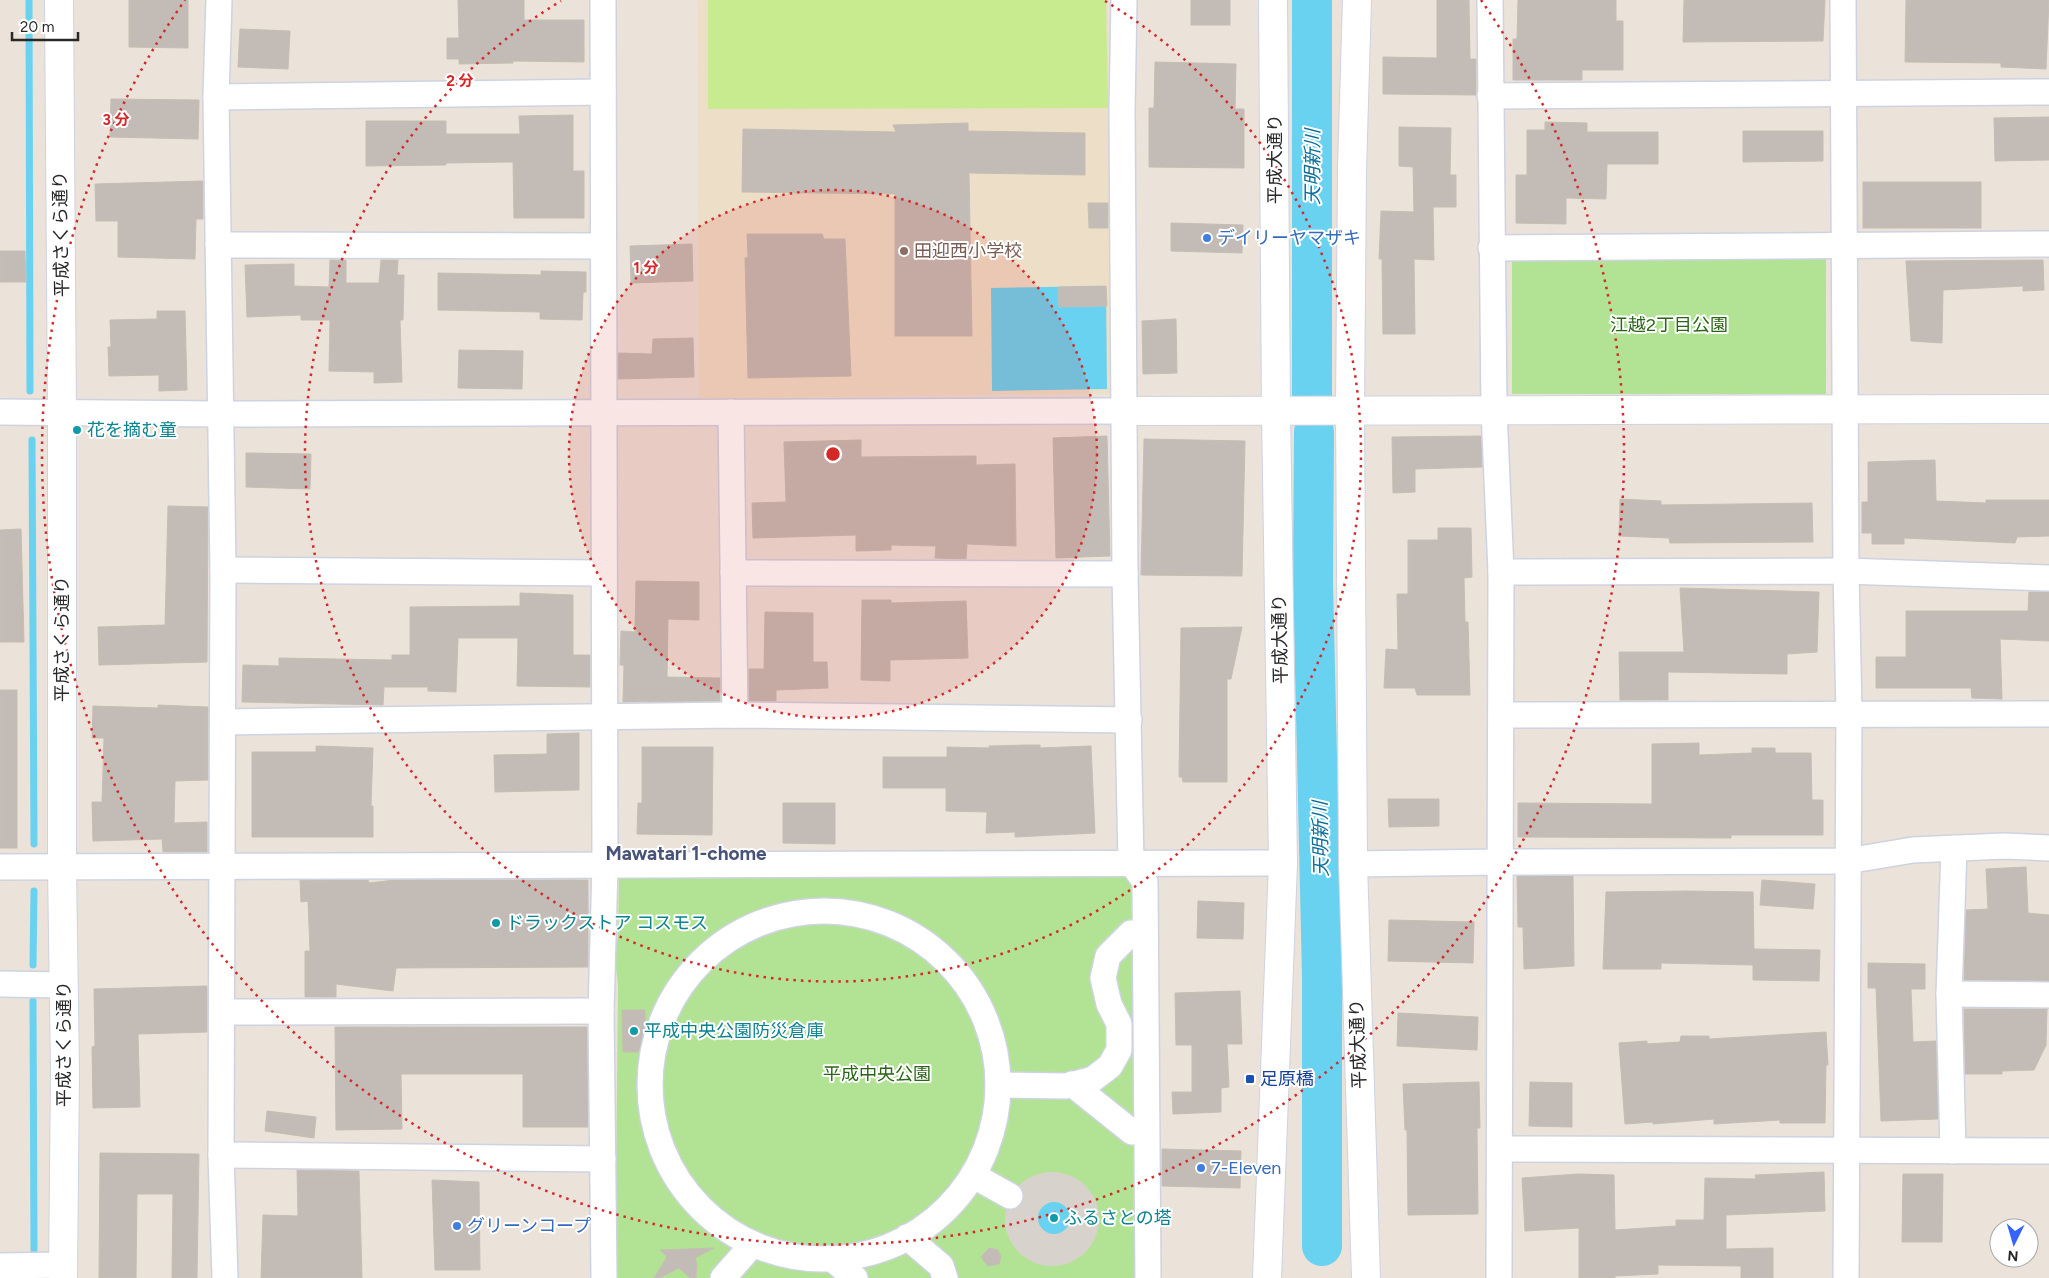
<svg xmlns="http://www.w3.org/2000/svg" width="2049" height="1278" font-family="Figtree,'Noto Sans JP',sans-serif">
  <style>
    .education { fill: #eddfc7 }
    .green { fill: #b2e394 }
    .pitch { fill: #c8eb8f }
    .plaza { fill: #d7d2cc }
    .water { fill: #69d2f0 }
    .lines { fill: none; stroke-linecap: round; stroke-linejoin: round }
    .stream { stroke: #69d2f0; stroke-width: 7 }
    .river { stroke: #69d2f0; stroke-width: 40 }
    .building { fill: #c3bcb6; stroke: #c6beb3 }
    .street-casing { stroke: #ced3e2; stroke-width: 28 }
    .secondary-casing { stroke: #ced3e2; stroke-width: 30 }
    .street { stroke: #fff; stroke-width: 25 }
    .secondary { stroke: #fff; stroke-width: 28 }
    .ring { fill: none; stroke: #d62828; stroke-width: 2.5; stroke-dasharray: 2.5 5 }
    .shop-dot { fill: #3f7fe0; stroke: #fff; stroke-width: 2 }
    .education-dot { fill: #8d6e63; stroke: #fff; stroke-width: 2 }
    .culture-dot { fill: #0f9aa8; stroke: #fff; stroke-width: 2 }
    .transit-dot { fill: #1a4fb4; stroke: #fff; stroke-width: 2 }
    .labels { text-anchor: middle; stroke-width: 4; stroke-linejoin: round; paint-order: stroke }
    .street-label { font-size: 18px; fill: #282828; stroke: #fff }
    .shop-label { font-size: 18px; fill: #366cbe; stroke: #fff; text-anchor: start }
    .education-label { font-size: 18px; fill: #785e54; stroke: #fff; text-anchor: start }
    .park-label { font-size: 18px; fill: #2b6518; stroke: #fff }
    .culture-label { font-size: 18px; fill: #0d838f; stroke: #fff; text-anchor: start }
    .transit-label { font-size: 18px; fill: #164399; stroke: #fff; text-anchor: start }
    .water-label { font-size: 19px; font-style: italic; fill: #0b6e99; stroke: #fff }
    .neighbourhood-label { font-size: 19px; font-weight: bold; fill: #485379; stroke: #fff }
    .centre { fill: #d62828; stroke: #fff; stroke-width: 2.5 }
    .ring-label { font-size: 15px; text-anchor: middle; font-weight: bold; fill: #d62828; stroke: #fff; stroke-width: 4; stroke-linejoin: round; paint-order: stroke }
  </style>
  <rect width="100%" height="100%" fill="#ebe2d9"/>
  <!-- education -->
  <polygon class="education" points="697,0 1108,0 1111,393 699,399"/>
  <!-- green -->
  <g class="green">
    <rect x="1512" y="256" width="314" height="138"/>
    <polygon points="1133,870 1138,1278 615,1278 618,986 615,958 618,934 619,875"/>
  </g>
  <!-- pitch -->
  <polygon class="pitch" points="708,0 1106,0 1108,108 708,109"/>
  <!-- plaza -->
  <circle class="plaza" cx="1052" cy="1219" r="47"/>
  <!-- water -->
  <g class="water">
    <polygon points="1106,286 1107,389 992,391 991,288"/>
    <circle cx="1054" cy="1218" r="16"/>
  </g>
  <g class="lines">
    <!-- stream -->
    <g class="stream">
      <polyline points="29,0 30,391"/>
      <polyline points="32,440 34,844"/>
      <polyline points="33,965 34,891"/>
      <polyline points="33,1001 34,1250"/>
    </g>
    <!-- river -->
    <g class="river">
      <polyline points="1312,0 1312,395"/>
      <polyline points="1314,432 1313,583 1322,977 1322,1246"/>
    </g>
  </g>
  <!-- building -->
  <g class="building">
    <polygon points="129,0 188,0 188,48 129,47"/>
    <polygon points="458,0 524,0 524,20 584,20 584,62 513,61 513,63 459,64 459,59 447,59 447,38 459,38"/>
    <rect x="1191" y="0" width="39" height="25"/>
    <polygon points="1437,0 1469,0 1470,59 1476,59 1476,95 1383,94 1383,57 1437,58"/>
    <polygon points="1518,0 1616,0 1616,21 1623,21 1623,70 1582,70 1582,80 1513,80 1513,39 1517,39"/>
    <polygon points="1684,0 1825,0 1823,41 1683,42"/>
    <polygon points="1906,0 2049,0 2046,69 2001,67 2001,63 1905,62"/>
    <polygon points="240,29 290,31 288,69 238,67"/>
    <polygon points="1155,62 1236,64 1235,109 1244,109 1244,168 1149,167 1149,108 1154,108"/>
    <polygon points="111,99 199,100 198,139 110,137"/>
    <polygon points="573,115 573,171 584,171 584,218 514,218 513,162 446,163 446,165 366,166 366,121 446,121 446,134 520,134 519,116"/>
    <polygon points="2049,117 2049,160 1995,161 1994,118"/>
    <polygon points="1545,122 1587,123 1587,132 1658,132 1658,164 1607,164 1606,199 1566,198 1566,224 1516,223 1516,175 1527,175 1527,130 1545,130"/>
    <polygon points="968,123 968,131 1085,133 1085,175 969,173 972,336 895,336 895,194 742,192 743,129 896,132 893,125"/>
    <polygon points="1399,127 1451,128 1450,175 1456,175 1456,207 1433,207 1434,260 1414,259 1415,334 1383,334 1382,259 1379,259 1381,211 1414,212 1413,167 1399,166"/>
    <polygon points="1743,131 1823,131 1823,161 1743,162"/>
    <polygon points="203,181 203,219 196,219 195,259 118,257 118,221 96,221 95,184"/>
    <rect x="1863" y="182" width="118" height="46"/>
    <polygon points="1088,203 1108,203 1108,228 1089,228"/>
    <polygon points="1171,223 1243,225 1242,253 1171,251"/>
    <polygon points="747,234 822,234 824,239 845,239 851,376 748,378 745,258 748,257"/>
    <polygon points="692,244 693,281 631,283 630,246"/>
    <polygon points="0,251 25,251 26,282 0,282"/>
    <polygon points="330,260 346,260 346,283 379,283 381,260 398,260 397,275 404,275 403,320 400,320 402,382 374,383 374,372 329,371 330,320 301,320 301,315 247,317 245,265 294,264 294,286 329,287"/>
    <polygon points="2043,260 2044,290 2023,291 2023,286 1943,290 1942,343 1911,341 1906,261"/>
    <polygon points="541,271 586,272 586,292 583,292 582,320 540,319 540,312 438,310 438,273 541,275"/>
    <polygon points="1106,286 1107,306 1059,307 1058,287"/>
    <polygon points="157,311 185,311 187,390 159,391 159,375 109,376 108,347 111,347 110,320 157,319"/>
    <polygon points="1176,319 1177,373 1143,374 1142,321"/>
    <polygon points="693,338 694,377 618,379 618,353 652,354 653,339"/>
    <polygon points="459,350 523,351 522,389 458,388"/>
    <polygon points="1107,436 1110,556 1056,558 1053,438"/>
    <polygon points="1481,436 1482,467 1415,469 1415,492 1393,493 1392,437"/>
    <polygon points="1144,439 1245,441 1242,576 1141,575"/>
    <polygon points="861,440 861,457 976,456 976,465 1015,464 1016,546 967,544 966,559 935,558 936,546 891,545 891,550 856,551 856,535 753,538 752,503 786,502 784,442"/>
    <polygon points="246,453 311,454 310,489 246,487"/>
    <polygon points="1935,460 1936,501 1986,503 1986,500 2049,500 2049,536 2017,537 2015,543 1904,538 1904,544 1872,544 1872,533 1862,533 1862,502 1868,502 1868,462"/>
    <polygon points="1620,499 1661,501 1661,505 1812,503 1813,542 1670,543 1669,538 1619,536"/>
    <polygon points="168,506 208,507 207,662 99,665 98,627 165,625"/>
    <polygon points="1438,528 1471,528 1472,577 1464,578 1465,622 1468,622 1470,695 1417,695 1415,688 1384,688 1386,649 1398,650 1397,594 1408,594 1408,540 1438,540"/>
    <polygon points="21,529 24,642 0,642 0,530"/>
    <polygon points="636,581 699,582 699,620 668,619 667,677 720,678 720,701 623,702 624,665 620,665 621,631 635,632"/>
    <polygon points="1680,588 1819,592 1817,652 1787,654 1787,674 1668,672 1668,700 1620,700 1619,652 1684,652"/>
    <polygon points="2029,592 2049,592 2049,641 2000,639 2002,699 1972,698 1971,688 1876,688 1876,657 1906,657 1906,611 2028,611"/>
    <polygon points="520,593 573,595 573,655 590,655 590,687 517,686 518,638 458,638 456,692 428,691 428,687 384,687 383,705 242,702 243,665 279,666 279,658 392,660 392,655 410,655 410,607 520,606"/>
    <polygon points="862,600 891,600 891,603 966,601 968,658 890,660 890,681 861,680"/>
    <polygon points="765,612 813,613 813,662 827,662 828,688 776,690 776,701 749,701 749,669 764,669"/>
    <polygon points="1242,627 1231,679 1227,679 1227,782 1183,782 1182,777 1179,777 1181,628"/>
    <rect x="0" y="690" width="17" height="158"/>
    <polygon points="158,705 208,707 208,780 175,781 174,823 207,822 207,852 163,852 162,839 93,841 92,802 102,802 104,738 92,738 93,706 158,708"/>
    <polygon points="579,733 579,790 495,792 494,755 547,754 547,734"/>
    <polygon points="1699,743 1699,755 1752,753 1752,748 1775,748 1775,753 1811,753 1812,800 1823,800 1823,835 1731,835 1731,838 1518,837 1518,803 1652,804 1652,744"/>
    <polygon points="1027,745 1040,745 1040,748 1091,746 1095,833 1015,837 1015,832 986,833 987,812 946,811 946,788 883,788 883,757 947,757 947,747 989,748 989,746"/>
    <polygon points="316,746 373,748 371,806 373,806 373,837 252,837 252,752 316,752"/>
    <polygon points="642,747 713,747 712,835 637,834 638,803 642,803"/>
    <polygon points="1388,799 1439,799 1439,826 1389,827"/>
    <polygon points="783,803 835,803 835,844 783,843"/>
    <polygon points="2026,867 2028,913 2049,915 2049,981 1964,980 1966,910 1988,909 1986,869"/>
    <polygon points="1517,876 1573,876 1574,966 1524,969 1523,927 1518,927"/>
    <polygon points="300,880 368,880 369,883 395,880 588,880 588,967 396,968 393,991 336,984 336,997 305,997 305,951 310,951 308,901 301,902"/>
    <polygon points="1762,880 1815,884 1813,909 1760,905"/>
    <polygon points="1687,891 1753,892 1754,949 1820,950 1819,981 1753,980 1753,965 1661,963 1661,969 1603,969 1606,892"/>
    <polygon points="1198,901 1244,903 1243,939 1197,938"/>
    <polygon points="1389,920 1474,922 1473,963 1388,961"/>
    <polygon points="1868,963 1925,964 1925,989 1911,989 1913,1042 1936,1041 1938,1119 1881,1121 1876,988 1868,988"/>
    <polygon points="207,986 207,1032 138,1034 140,1107 93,1108 92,1047 95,1046 94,989"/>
    <polygon points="1240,991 1242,1044 1227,1044 1229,1087 1221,1088 1221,1112 1173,1114 1172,1092 1192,1092 1192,1045 1176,1045 1175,993"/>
    <polygon points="1964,1009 2047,1009 2046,1045 2034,1070 2002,1071 2002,1074 1965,1074"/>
    <polygon points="622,1010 645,1010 646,1052 623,1052"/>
    <polygon points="1398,1013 1478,1017 1477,1050 1397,1046"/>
    <polygon points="335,1027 587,1027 588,1127 523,1127 523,1074 401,1074 402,1129 336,1130"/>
    <polygon points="1826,1032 1828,1065 1826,1065 1825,1123 1780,1123 1780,1120 1714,1124 1714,1119 1653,1124 1653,1122 1625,1124 1619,1043 1647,1041 1647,1044 1680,1042 1681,1036 1709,1036 1709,1039"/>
    <polygon points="1479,1082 1480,1128 1477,1128 1478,1214 1408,1215 1407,1130 1405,1130 1403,1084"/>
    <polygon points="1530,1082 1572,1083 1572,1127 1529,1126"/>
    <polygon points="267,1111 316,1117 314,1138 265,1131"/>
    <polygon points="1162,1149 1241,1151 1240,1188 1162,1186"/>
    <polygon points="100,1153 199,1154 197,1278 172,1278 173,1194 137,1194 136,1278 99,1278"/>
    <polygon points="297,1170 359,1171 362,1278 261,1278 263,1215 298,1216"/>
    <polygon points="1824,1172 1825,1211 1726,1215 1726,1249 1773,1248 1773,1278 1741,1278 1741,1266 1658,1265 1658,1274 1615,1276 1615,1278 1579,1278 1579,1228 1525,1231 1522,1178 1578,1174 1614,1175 1615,1230 1676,1226 1676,1220 1704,1220 1705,1178 1756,1179 1755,1175"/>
    <polygon points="1903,1174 1943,1174 1942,1242 1902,1242"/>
    <polygon points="432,1180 479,1182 480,1270 435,1270"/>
    <polygon points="714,1248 695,1258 697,1264 696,1278 690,1278 679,1268 660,1278 654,1278 667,1257 660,1250"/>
    <polygon points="989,1248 998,1250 1001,1257 999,1264 988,1266 981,1257"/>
  </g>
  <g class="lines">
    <defs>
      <g id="street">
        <polyline points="219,0 216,97 223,570 221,1155 225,1278"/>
        <polyline points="603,0 605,866 601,1011 604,1278"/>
        <polyline points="1124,0 1122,111 1125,574 1131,862 1145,882 1148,1278"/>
        <polyline points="1490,0 1494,410 1501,572 1499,1278"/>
        <polyline points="1843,0 1846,571 1849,713 1846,1278"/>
        <polyline points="1490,96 2049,92"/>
        <polyline points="216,97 603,92"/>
        <polyline points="218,245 603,246"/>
        <polyline points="1491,248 2049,244"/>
        <polyline points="0,412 221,414 1125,411"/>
        <polyline points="731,412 735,715"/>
        <polyline points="223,570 604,573"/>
        <polyline points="1501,572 1846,571 2049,578"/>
        <polyline points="733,573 1125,574"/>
        <polyline points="1501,715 2049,714"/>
        <polyline points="224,722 735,715 1129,720"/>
        <polyline points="1353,864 1501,862 1847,861 1913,850 2004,846 2049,848"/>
        <polyline points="0,867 1283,863"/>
        <circle cx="824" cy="1085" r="174"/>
        <polyline points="0,984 64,985"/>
        <polyline points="1949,994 2049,995"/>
        <polyline points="222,1012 601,1011"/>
        <polyline points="1072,1084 1132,1132"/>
        <polyline points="998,1085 1067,1086 1093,1079 1110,1066 1119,1050 1119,1024 1109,1004 1103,978 1108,956 1131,933"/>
        <polyline points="1500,1149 2049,1151"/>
        <polyline points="1953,1151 1949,994 1954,848"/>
        <polyline points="221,1155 603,1159"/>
        <polyline points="974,1176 1010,1196"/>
        <polyline points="907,1237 941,1266 945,1278"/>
        <polyline points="831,1258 855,1278"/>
        <polyline points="0,1266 63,1265"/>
        <polyline points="723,1278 753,1244"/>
      </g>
      <g id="secondary">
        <polyline points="59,0 62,414 62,867 65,1070 63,1278"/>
        <polyline points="1357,0 1352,170 1350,411 1353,864 1366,1278"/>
        <polyline points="1125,411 2049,409"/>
        <polyline points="1267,1278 1283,863 1276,411 1273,0"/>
      </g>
    </defs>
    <!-- street casing -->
    <use href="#street" class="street-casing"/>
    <!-- secondary casing -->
    <use href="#secondary" class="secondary-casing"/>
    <!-- street -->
    <use href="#street" class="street"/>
    <!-- secondary -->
    <use href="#secondary" class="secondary"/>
  </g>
  <!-- distance rings -->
  <circle cx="833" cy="454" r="264" fill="#d62828" fill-opacity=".12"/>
  <g class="ring">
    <circle cx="833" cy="454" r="264"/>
    <path d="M1105 1A528 528 0 1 1 561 1"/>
    <path d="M1481 0A791 791 0 1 1 185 0"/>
  </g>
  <!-- markers -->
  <g class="shop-dot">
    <circle cx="1207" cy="238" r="5"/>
    <circle cx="1201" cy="1168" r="5"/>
    <circle cx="457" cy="1226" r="5"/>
  </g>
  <circle class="education-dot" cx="904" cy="251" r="5"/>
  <g class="culture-dot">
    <circle cx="77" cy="430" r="5"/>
    <circle cx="496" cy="923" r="5"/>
    <circle cx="634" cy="1031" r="5"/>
    <circle cx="1054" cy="1218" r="5"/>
  </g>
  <rect class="transit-dot" x="1245" y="1074" width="10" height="10" rx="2.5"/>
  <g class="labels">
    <!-- street labels -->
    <g class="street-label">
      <text transform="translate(1275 159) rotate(-90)" y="6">平成大通り</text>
      <text transform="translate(61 234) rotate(-91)" y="6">平成さくら通り</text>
      <text transform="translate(62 639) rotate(-90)" y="6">平成さくら通り</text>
      <text transform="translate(1280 639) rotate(-91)" y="6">平成大通り</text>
      <text transform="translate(64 1044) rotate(-90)" y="6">平成さくら通り</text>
      <text transform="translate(1358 1044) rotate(-92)" y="6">平成大通り</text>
    </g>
    <!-- shop labels -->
    <g class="shop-label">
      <text x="1217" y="244">デイリーヤマザキ</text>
      <text x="1211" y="1174">7-Eleven</text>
      <text x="467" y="1232">グリーンコープ</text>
    </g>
    <!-- education labels -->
    <g class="education-label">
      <text x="914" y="257">田迎西小学校</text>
    </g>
    <!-- park labels -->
    <g class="park-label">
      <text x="1669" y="331">江越2丁目公園</text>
      <text x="877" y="1080">平成中央公園</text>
    </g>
    <!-- culture labels -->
    <g class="culture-label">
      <text x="87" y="436">花を摘む童</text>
      <text x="506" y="929">ドラックストア コスモス</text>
      <text x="644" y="1037">平成中央公園防災倉庫</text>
      <text x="1064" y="1224">ふるさとの塔</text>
    </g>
    <!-- transit labels -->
    <g class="transit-label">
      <text x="1260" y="1085">足原橋</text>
    </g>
    <!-- water labels -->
    <g class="water-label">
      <text transform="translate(1312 167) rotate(-90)" y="7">天明新川</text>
      <text transform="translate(1320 839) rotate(-91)" y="7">天明新川</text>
    </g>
    <!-- neighbourhood labels -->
    <g class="neighbourhood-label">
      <text x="686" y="860">Mawatari 1-chome</text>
    </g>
  </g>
  <circle cx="833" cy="454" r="8" class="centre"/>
  <g class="ring-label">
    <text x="460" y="86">2 分</text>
    <text x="116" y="125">3 分</text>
    <text x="646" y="273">1 分</text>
  </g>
  <!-- north arrow -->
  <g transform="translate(2014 1243) rotate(185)"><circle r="24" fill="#ffffff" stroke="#a9a9a9"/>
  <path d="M0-4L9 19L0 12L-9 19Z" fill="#3563fc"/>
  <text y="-8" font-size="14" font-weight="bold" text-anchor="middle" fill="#282828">N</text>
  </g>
  <!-- scale -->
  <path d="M12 32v8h66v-8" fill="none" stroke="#282828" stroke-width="2.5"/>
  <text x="20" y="32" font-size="15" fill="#282828" stroke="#ffffff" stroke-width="4" paint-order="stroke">20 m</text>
</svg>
